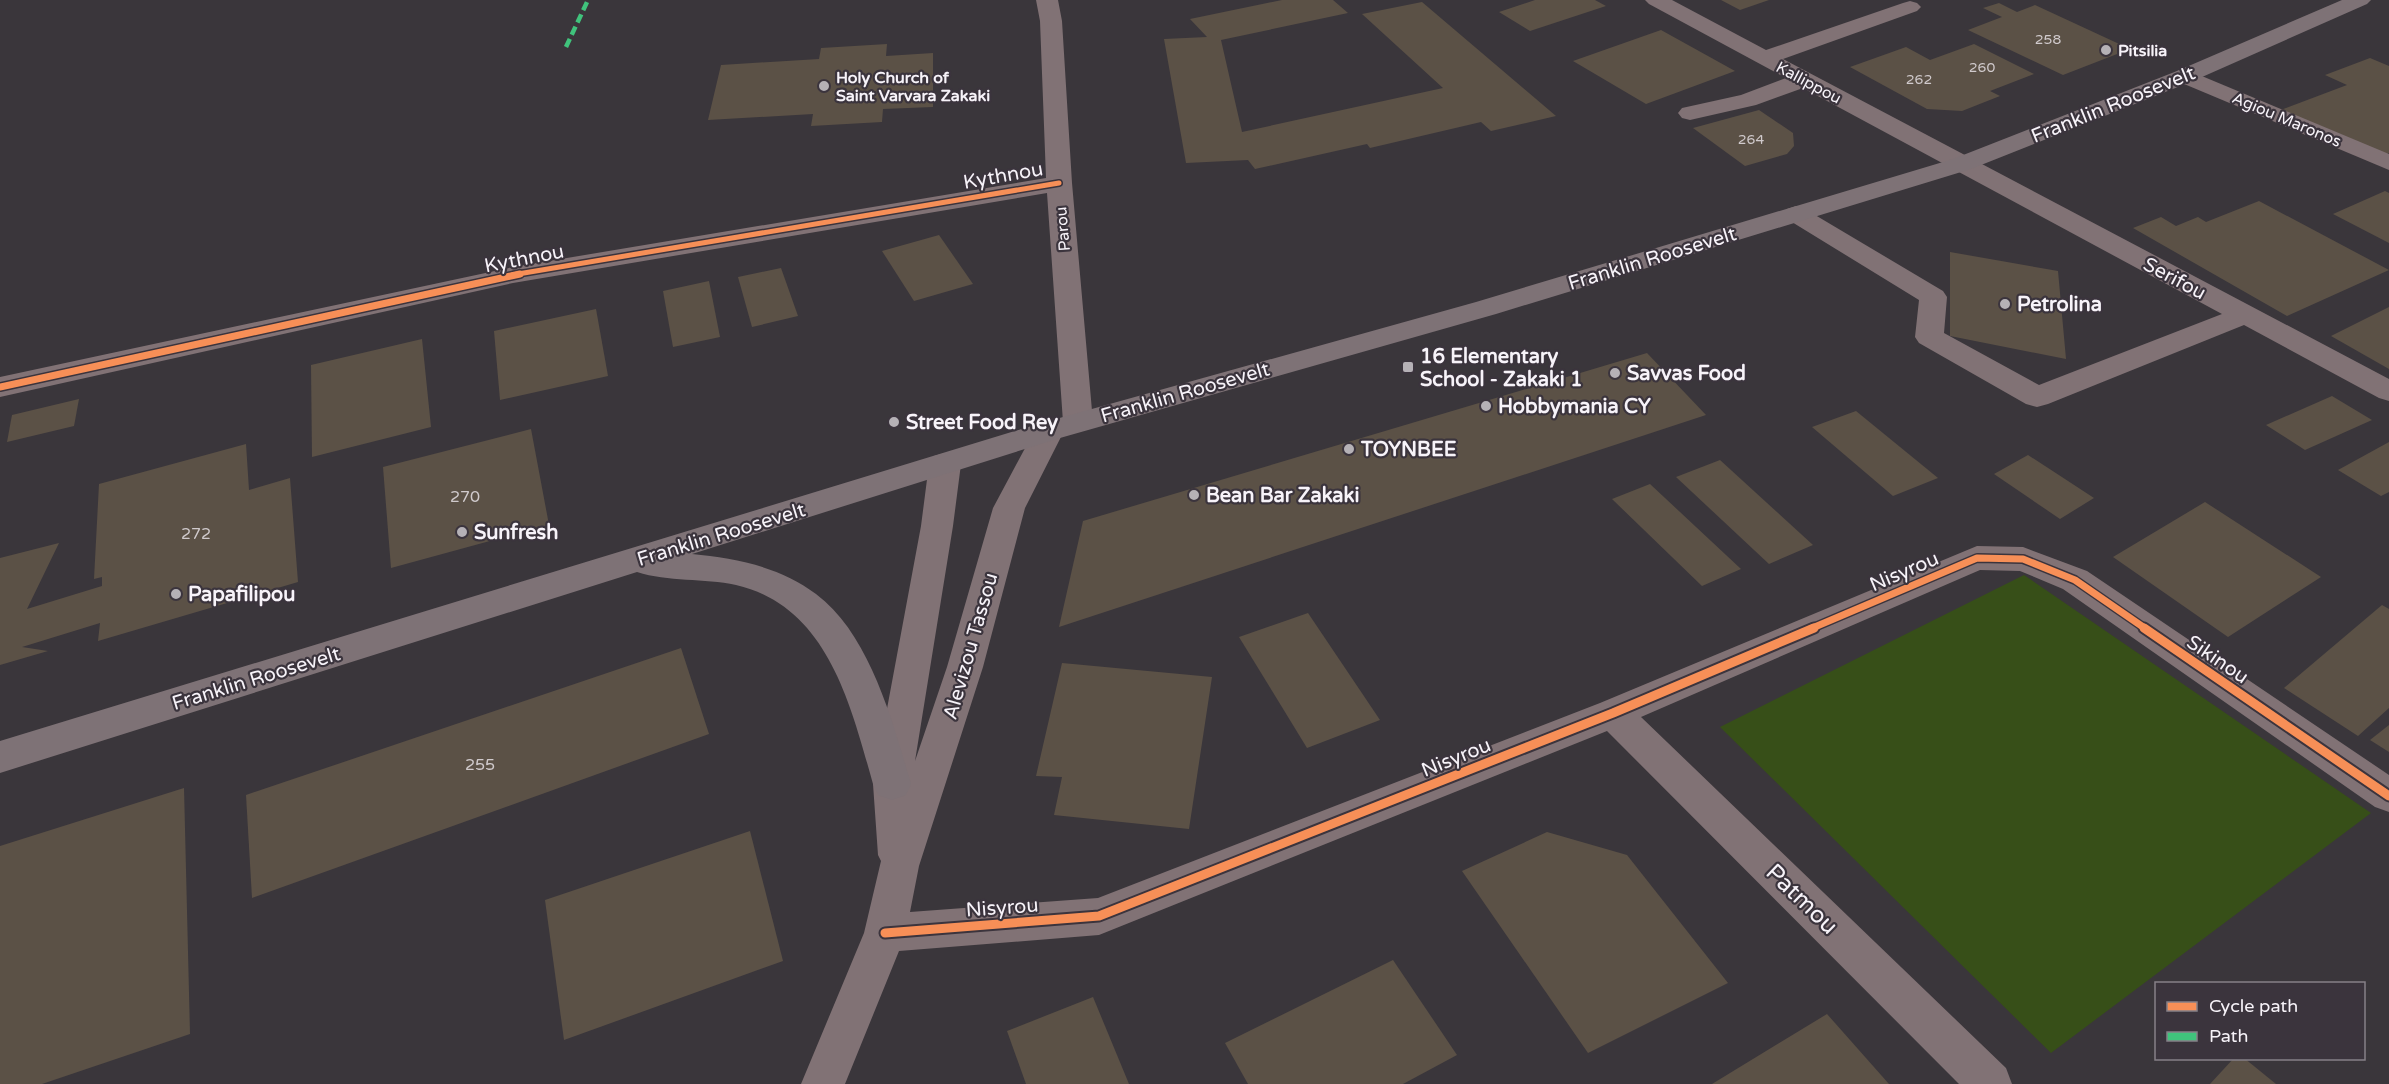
<svg xmlns="http://www.w3.org/2000/svg" width="2389" height="1084" font-family="'Varela Round',sans-serif">
  <style>
    .green { fill: #374f18 }
    .building { fill: #5b5146 }
    .lines { fill: none; stroke-linecap: round; stroke-linejoin: round }
    .minor { fill: #817275; fill-rule: evenodd }
    .major { fill: #7e7276; fill-rule: evenodd }
    .quiet { stroke: #40c37c; stroke-width: 4.5; stroke-dasharray: 9 4.5; stroke-linecap: butt }
    .cycleway-far2-casing { stroke: #3b343d; stroke-width: 8 }
    .cycleway-far1-casing { stroke: #3b343d; stroke-width: 10 }
    .cycleway-casing { stroke: #3b343d; stroke-width: 13 }
    .cycleway-far2 { stroke: #f78f57; stroke-width: 5 }
    .cycleway-far1 { stroke: #f78f57; stroke-width: 7 }
    .cycleway { stroke: #f78f57; stroke-width: 9 }
    .poi-dot { fill: #b5b1b6; stroke: #3b343d; stroke-width: 2 }
    .labels { text-anchor: middle; stroke-width: 4.5; stroke-linejoin: round; paint-order: stroke }
    .far-number-label { font-size: 14px; fill: #d0cacc }
    .far-poi-label { font-size: 16px; font-weight: bold; fill: #f7f3f9; stroke: #3b343d; text-anchor: start }
    .far-street-label { font-size: 16px; fill: #f7f3f9; stroke: #3b343d }
    .number-label { font-size: 16px; fill: #d0cacc }
    .street-label { font-size: 20px; fill: #f7f3f9; stroke: #3b343d }
    .poi-label { font-size: 20px; font-weight: bold; fill: #f7f3f9; stroke: #3b343d; text-anchor: start }
    .near-street-label { font-size: 24px; fill: #f7f3f9; stroke: #3b343d }
  </style>
  <rect width="100%" height="100%" fill="#3a363b"/>
  <!-- green -->
  <polygon class="green" points="2024,575 2371,813 2051,1053 1720,727"/>
  <!-- building -->
  <g class="building">
    <polygon points="1282,0 1333,0 1348,13 1221,40 1242,132 1443,88 1362,14 1422,2 1556,116 1491,131 1481,122 1370,148 1367,144 1255,169 1248,160 1186,163 1164,39 1207,37 1190,19"/>
    <polygon points="1535,0 1595,0 1606,6 1530,31 1499,12"/>
    <polygon points="1721,0 1769,0 1740,10"/>
    <polygon points="1999,3 2017,12 2035,5 2130,49 2063,75 1968,30 2002,17 1983,8"/>
    <polygon points="1661,30 1735,71 1646,104 1573,61"/>
    <polygon points="887,44 886,56 933,53 933,107 883,109 882,122 811,126 813,114 708,120 721,65 819,59 821,48"/>
    <polygon points="1974,44 2034,74 1990,91 2000,96 1962,111 1927,109 1850,67 1906,47 1930,60"/>
    <polygon points="2370,58 2389,66 2389,153 2384,155 2278,111 2347,85 2325,75"/>
    <polygon points="1759,110 1793,133 1794,146 1787,154 1745,166 1693,128"/>
    <polygon points="2385,191 2389,193 2389,243 2333,214"/>
    <polygon points="2259,201 2389,270 2287,316 2133,228 2161,217 2176,226 2198,217 2206,222"/>
    <polygon points="939,235 973,284 914,301 882,251"/>
    <polygon points="1950,252 2058,271 2066,359 1950,336"/>
    <polygon points="781,268 798,316 752,327 738,277"/>
    <polygon points="709,281 720,337 673,347 663,291"/>
    <polygon points="2389,307 2389,369 2331,336"/>
    <polygon points="596,309 608,376 500,400 494,331"/>
    <polygon points="422,339 431,427 312,457 311,365"/>
    <polygon points="1647,353 1706,415 1059,627 1083,521"/>
    <polygon points="2332,396 2372,420 2305,450 2266,425"/>
    <polygon points="79,399 74,426 7,442 12,415"/>
    <polygon points="1856,411 1938,478 1893,496 1812,427"/>
    <polygon points="531,429 549,525 391,568 383,467"/>
    <polygon points="2389,442 2389,492 2381,496 2338,470"/>
    <polygon points="246,444 249,490 290,478 298,582 98,641 100,623 22,647 48,651 0,665 0,558 59,543 27,609 102,586 102,577 94,579 99,484"/>
    <polygon points="2028,455 2094,498 2060,519 1994,474"/>
    <polygon points="1720,460 1813,545 1769,564 1676,477"/>
    <polygon points="1650,484 1741,569 1702,586 1612,499"/>
    <polygon points="2205,502 2321,577 2228,637 2113,557"/>
    <polygon points="2382,605 2389,609 2389,708 2358,736 2284,688"/>
    <polygon points="1308,613 1380,720 1307,748 1239,637"/>
    <polygon points="681,648 709,734 252,898 246,795"/>
    <polygon points="1062,663 1212,677 1189,829 1054,815 1062,777 1036,776"/>
    <polygon points="2389,725 2389,752 2370,740"/>
    <polygon points="184,788 190,1034 42,1084 0,1084 0,846"/>
    <polygon points="750,831 783,961 564,1040 545,900"/>
    <polygon points="1547,832 1627,855 1728,983 1588,1053 1462,871"/>
    <polygon points="1393,960 1457,1055 1403,1084 1248,1084 1225,1043"/>
    <polygon points="1093,997 1129,1084 1026,1084 1007,1031"/>
    <polygon points="1827,1014 1889,1084 1712,1084"/>
    <polygon points="2234,1058 2244,1058 2276,1084 2210,1084"/>
  </g>
  <g class="lines">
    <!-- minor -->
    <g class="minor">
      <polygon points="1036,0 1058,0 1062,21 1072,183 1093,422 1089,429 1078,432 1067,429 1063,422 1047,193 513,283 0,397 0,377 513,267 1046,178 1040,21"/>
      <polygon points="1645,0 1672,0 1766,50 1903,3 1910,1 1917,3 1921,7 1917,11 1783,59 2389,379 2389,401 2379,398 2244,325 2048,404 2037,407 2026,404 1919,343 1915,337 1919,300 1787,219 1783,214 1787,209 1796,206 1805,209 1943,291 1947,297 1944,333 2039,385 2222,314 1803,88 1756,105 1690,120 1682,118 1678,113 1682,108 1741,95 1786,78 1649,4"/>
      <polygon points="2185,69 2389,154 2389,170 2177,81 2174,76 2177,71"/>
      <polygon points="1049,421 1060,424 1064,431 1025,508 983,667 919,866 910,912 1098,898 1600,703 1977,546 2023,547 2087,571 2389,775 2389,812 2375,807 2063,589 2020,571 1980,570 1641,717 2006,1068 2012,1084 1959,1084 1607,731 1099,935 899,951 845,1084 801,1084 864,933 881,861 878,855 873,784 921,526 929,464 934,456 945,453 956,456 961,464 953,526 915,761 947,667 993,508 1038,424"/>
    </g>
    <!-- major -->
    <path class="major" d="M2342 0H2371L2367 4 2193 81 1971 169 1496 314 1060 438 692 554C735 558 781 567 816 594 870 634 893 723 911 784L906 795 892 800 878 795 873 784C851 706 828 606 736 585 704 578 668 582 637 572L0 773V741L1038 424 1476 302 1953 159 2177 71Z"/>
    <!-- quiet -->
    <polyline class="quiet" points="566,47 588,0"/>
    <defs>
      <polyline id="cycleway-far2" points="512,275 1059,183"/>
      <g id="cycleway-far1">
        <polyline points="0,387 520,274"/>
        <polyline points="1810,629 1977,558 2023,559 2075,580 2146,629"/>
      </g>
      <g id="cycleway">
        <polyline points="2144,628 2389,796"/>
        <polyline points="885,933 1099,916 1613,713 1814,628"/>
      </g>
    </defs>
    <!-- cycleway-far2 casing -->
    <use href="#cycleway-far2" class="cycleway-far2-casing"/>
    <!-- cycleway-far1 casing -->
    <use href="#cycleway-far1" class="cycleway-far1-casing"/>
    <!-- cycleway casing -->
    <use href="#cycleway" class="cycleway-casing"/>
    <!-- cycleway-far2 -->
    <use href="#cycleway-far2" class="cycleway-far2"/>
    <!-- cycleway-far1 -->
    <use href="#cycleway-far1" class="cycleway-far1"/>
    <!-- cycleway -->
    <use href="#cycleway" class="cycleway"/>
  </g>
  <!-- markers -->
  <g class="poi-dot">
    <circle cx="2106" cy="50" r="6"/>
    <circle cx="824" cy="86" r="6"/>
    <circle cx="2005" cy="304" r="6"/>
    <rect x="1402" y="361" width="12" height="12" rx="3"/>
    <circle cx="1615" cy="373" r="6"/>
    <circle cx="1486" cy="406" r="6"/>
    <circle cx="894" cy="422" r="6"/>
    <circle cx="1349" cy="449" r="6"/>
    <circle cx="1194" cy="495" r="6"/>
    <circle cx="462" cy="532" r="6"/>
    <circle cx="176" cy="594" r="6"/>
  </g>
  <g class="labels">
    <!-- far-number labels -->
    <g class="far-number-label">
      <text x="2048" y="44">258</text>
      <text x="1982" y="72">260</text>
      <text x="1919" y="84">262</text>
      <text x="1751" y="144">264</text>
    </g>
    <!-- far-poi labels -->
    <g class="far-poi-label">
      <text x="2118" y="56">Pitsilia</text>
      <text x="836" y="83">Holy Church of<tspan x="836" dy="18">Saint Varvara Zakaki</tspan></text>
    </g>
    <!-- far-street labels -->
    <g class="far-street-label">
      <text transform="translate(1809 82) rotate(28)" y="6">Kallippou</text>
      <text transform="translate(2287 119) rotate(23)" y="6">Agiou Maronos</text>
      <text transform="translate(1062 229) rotate(-95)" y="6">Parou</text>
    </g>
    <!-- number labels -->
    <g class="number-label">
      <text x="465" y="502">270</text>
      <text x="196" y="539">272</text>
      <text x="480" y="770">255</text>
    </g>
    <!-- street labels -->
    <g class="street-label">
      <text transform="translate(2113 104) rotate(-22)" y="7">Franklin Roosevelt</text>
      <text transform="translate(1003 175) rotate(-10)" y="7">Kythnou</text>
      <text transform="translate(524 258) rotate(-11)" y="7">Kythnou</text>
      <text transform="translate(1652 258) rotate(-17)" y="7">Franklin Roosevelt</text>
      <text transform="translate(2175 278) rotate(28)" y="7">Serifou</text>
      <text transform="translate(1185 392) rotate(-16)" y="7">Franklin Roosevelt</text>
      <text transform="translate(721 534) rotate(-17)" y="7">Franklin Roosevelt</text>
      <text transform="translate(1904 571) rotate(-23)" y="7">Nisyrou</text>
      <text transform="translate(970 646) rotate(-74)" y="7">Alevizou Tassou</text>
      <text transform="translate(2218 659) rotate(34)" y="7">Sikinou</text>
      <text transform="translate(256 678) rotate(-17)" y="7">Franklin Roosevelt</text>
      <text transform="translate(1456 757) rotate(-22)" y="7">Nisyrou</text>
      <text transform="translate(1002 907) rotate(-4)" y="7">Nisyrou</text>
    </g>
    <!-- poi labels -->
    <g class="poi-label">
      <text x="2017" y="311">Petrolina</text>
      <text x="1420" y="363">16 Elementary<tspan x="1420" dy="23">School - Zakaki 1</tspan></text>
      <text x="1627" y="380">Savvas Food</text>
      <text x="1498" y="413">Hobbymania CY</text>
      <text x="906" y="429">Street Food Rey</text>
      <text x="1361" y="456">TOYNBEE</text>
      <text x="1206" y="502">Bean Bar Zakaki</text>
      <text x="474" y="539">Sunfresh</text>
      <text x="188" y="601">Papafilipou</text>
    </g>
    <!-- near-street labels -->
    <g class="near-street-label">
      <text transform="translate(1802 899) rotate(44)" y="8">Patmou</text>
    </g>
  </g>
  <!-- legend -->
  <rect x="2155" y="982" width="210" height="78" fill="#3b343d" stroke="#868088" stroke-width="1.5"/>
  <rect x="2167" y="1002" width="30" height="9" fill="#f78f57" stroke="#868088" stroke-width="1.5"/>
  <text x="2209" y="1012" font-size="18" fill="#f7f3f9">Cycle path</text>
  <rect x="2167" y="1032" width="30" height="9" fill="#40c37c" stroke="#868088" stroke-width="1.5"/>
  <text x="2209" y="1042" font-size="18" fill="#f7f3f9">Path</text>
</svg>
